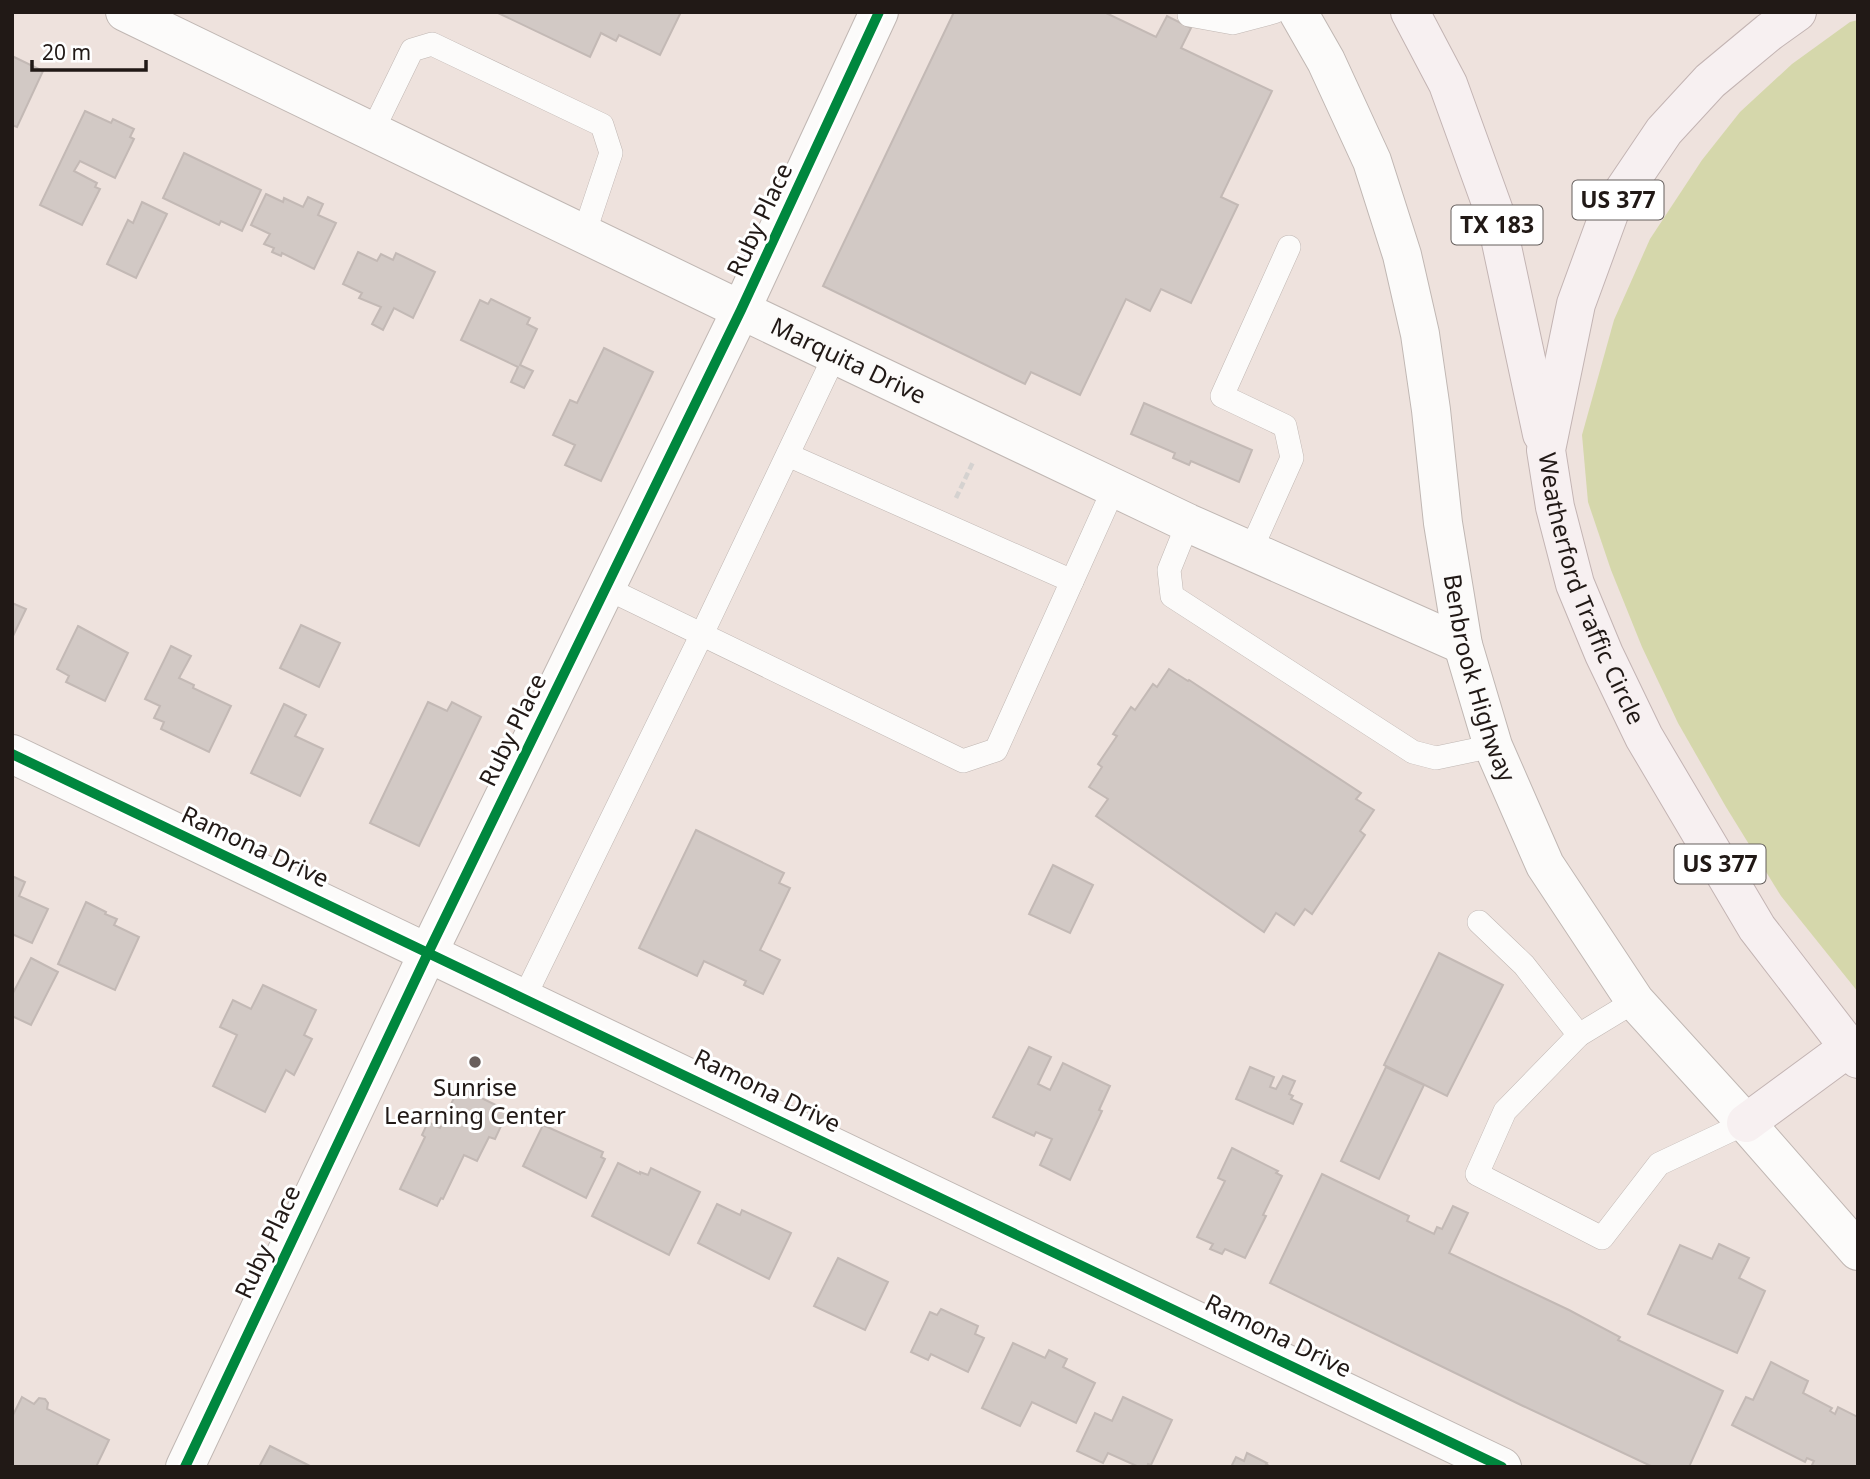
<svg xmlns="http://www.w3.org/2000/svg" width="1870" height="1479" font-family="'Noto Sans',sans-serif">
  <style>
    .green { fill: #d5d7ab }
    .building { fill: #d2c9c5; stroke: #c3b9b5; stroke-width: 2 }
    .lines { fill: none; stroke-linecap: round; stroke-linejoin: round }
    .service-casing { stroke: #c0b7b3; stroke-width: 24 }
    .minor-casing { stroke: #c0b7b3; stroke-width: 40 }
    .tertiary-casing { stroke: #c0b7b3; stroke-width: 40 }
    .primary-casing { stroke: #c3b4b3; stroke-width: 40 }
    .path { stroke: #d5d2d0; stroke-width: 4.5; stroke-dasharray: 7 3.5; stroke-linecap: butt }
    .service { stroke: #fcfbfa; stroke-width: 23 }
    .minor { stroke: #fcfbfa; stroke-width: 38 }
    .tertiary { stroke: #fcfbfa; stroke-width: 38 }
    .primary { stroke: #f7f0f1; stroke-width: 38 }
    .cycleway-casing { stroke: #fff; stroke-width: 15 }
    .cycleway { stroke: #00873e; stroke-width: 10 }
    .poi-dot { fill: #695f5c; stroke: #fff; stroke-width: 2.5 }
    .labels { text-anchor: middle; stroke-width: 6; stroke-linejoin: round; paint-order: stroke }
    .shield { fill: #fff; stroke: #645e5c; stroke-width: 2 }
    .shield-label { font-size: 23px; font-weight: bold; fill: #211916 }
    .street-label { font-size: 24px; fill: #211916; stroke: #fff }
    .poi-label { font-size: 24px; fill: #211916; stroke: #fff }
  </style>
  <rect width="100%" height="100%" fill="#eee2dd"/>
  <!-- green -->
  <polygon class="green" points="1858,20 1858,992 1781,896 1726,807 1678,723 1642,647 1611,570 1588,502 1582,435 1614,320 1650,239 1702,160 1740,112 1792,64 1850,22"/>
  <!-- building -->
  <g class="building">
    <polygon points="496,12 681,12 660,55 619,35 616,41 601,33 590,57"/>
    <polygon points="954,12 1104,12 1156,37 1167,16 1191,28 1181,48 1272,91 1221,197 1238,205 1191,303 1161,289 1150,311 1126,299 1080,395 1031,372 1025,384 823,286"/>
    <polygon points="12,56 43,71 17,127 12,125"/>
    <polygon points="85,111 111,123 113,119 134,129 130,137 134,139 115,178 80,161 74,171 97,183 95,187 100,189 82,225 40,205"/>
    <polygon points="184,153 261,190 242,231 221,221 219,225 163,198"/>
    <polygon points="266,194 283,202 284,198 303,207 308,197 323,204 318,215 336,223 314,269 282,253 281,256 272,252 274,248 264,244 270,234 251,225"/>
    <polygon points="142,202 167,214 136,278 107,264 128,220 133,223"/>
    <polygon points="358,252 377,261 381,254 393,260 396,253 435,272 413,318 394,308 383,330 372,324 381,307 359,298 362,293 343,284"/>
    <polygon points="491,299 530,318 527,324 537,329 520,365 533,371 524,388 511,382 518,367 461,340 480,300 488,304"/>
    <polygon points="604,348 653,372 601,481 565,465 575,445 553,435 570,400 577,403"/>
    <polygon points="1144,403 1252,450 1239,482 1191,461 1189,465 1173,458 1175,453 1131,434"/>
    <polygon points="12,603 26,609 12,638"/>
    <polygon points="301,625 340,643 319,687 280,668"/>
    <polygon points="78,626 128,653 105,701 66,682 69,676 57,669"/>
    <polygon points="171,646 191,656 179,678 194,685 193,688 231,706 209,752 161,729 164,722 154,718 160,706 145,699"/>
    <polygon points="1169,669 1188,681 1189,680 1361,793 1356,799 1374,810 1360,831 1365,835 1312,914 1305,909 1294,925 1276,913 1264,932 1096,816 1108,799 1089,787 1102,767 1098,764 1117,736 1113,734 1131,707 1135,710 1153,684 1157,687"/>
    <polygon points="428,702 447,711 452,702 481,717 419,846 370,823"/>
    <polygon points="284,704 306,715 295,736 323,749 300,796 251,773"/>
    <polygon points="696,830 784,873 779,883 790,888 760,950 780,960 763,994 744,985 746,981 704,961 697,976 639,948"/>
    <polygon points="1053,865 1093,885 1070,933 1029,914"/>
    <polygon points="12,876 25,882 19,896 48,909 32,943 12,934"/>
    <polygon points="86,902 106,912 105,914 117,919 114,925 139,937 115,990 58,964"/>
    <polygon points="1439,953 1503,985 1447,1096 1384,1065"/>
    <polygon points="31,958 58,972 31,1025 12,1016 12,995"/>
    <polygon points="263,985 316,1010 304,1035 312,1039 294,1075 286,1070 265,1112 213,1086 237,1035 220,1027 233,1000 251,1009"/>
    <polygon points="1029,1047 1051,1057 1038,1084 1050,1090 1063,1063 1110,1086 1099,1110 1102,1111 1070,1180 1040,1165 1052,1139 1036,1132 1034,1136 993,1117"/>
    <polygon points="1250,1067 1274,1077 1270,1087 1276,1089 1283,1076 1295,1081 1289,1094 1293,1096 1291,1099 1302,1104 1293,1124 1236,1099"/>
    <polygon points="1386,1067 1424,1085 1379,1179 1341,1161"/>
    <polygon points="459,1087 508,1111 495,1139 489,1137 477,1161 464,1155 443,1199 441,1198 437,1206 400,1189 425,1137 422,1135 428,1122 440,1128"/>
    <polygon points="543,1125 603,1152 601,1157 605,1159 586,1198 523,1166"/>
    <polygon points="1232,1148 1278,1171 1276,1173 1282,1176 1263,1215 1266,1216 1245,1258 1225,1249 1222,1254 1210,1249 1213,1244 1197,1237 1225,1181 1218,1178"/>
    <polygon points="618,1163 640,1174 640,1172 648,1175 651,1168 700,1192 669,1255 592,1216"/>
    <polygon points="1322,1174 1409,1216 1407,1221 1434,1234 1437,1227 1442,1229 1453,1206 1468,1213 1449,1253 1569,1310 1620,1337 1618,1340 1723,1391 1689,1467 1653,1467 1523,1406 1270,1283"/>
    <polygon points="717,1204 740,1215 742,1210 791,1233 769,1279 698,1243"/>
    <polygon points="1719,1244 1749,1258 1739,1278 1765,1291 1737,1353 1648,1314 1680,1245 1712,1259"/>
    <polygon points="838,1258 888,1282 865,1330 814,1306"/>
    <polygon points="941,1309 978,1326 975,1334 984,1338 968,1372 931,1354 928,1360 911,1352 930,1312 937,1315"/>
    <polygon points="1013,1343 1045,1358 1049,1350 1067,1359 1063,1367 1095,1383 1076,1423 1032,1402 1020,1426 982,1408"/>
    <polygon points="1771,1362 1808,1381 1803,1393 1832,1408 1830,1411 1835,1414 1838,1407 1858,1417 1858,1467 1811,1467 1814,1461 1807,1458 1805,1462 1732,1425 1746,1397 1753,1400"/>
    <polygon points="22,1397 34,1404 39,1398 45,1399 48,1403 47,1409 109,1440 96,1467 12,1467 12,1417"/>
    <polygon points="1123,1397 1172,1420 1151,1465 1148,1464 1147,1467 1139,1467 1108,1453 1103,1463 1077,1451 1095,1413 1112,1421"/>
    <polygon points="270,1446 312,1467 259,1467"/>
    <polygon points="1247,1453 1267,1463 1266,1464 1271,1467 1231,1467 1236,1457 1244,1461"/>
  </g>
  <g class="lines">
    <defs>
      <g id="service">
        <polyline points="1189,15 1233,23 1274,12"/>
        <polyline points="372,132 412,50 432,44 602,125 611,153 584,234"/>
        <polyline points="788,455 1072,581"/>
        <polyline points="1188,523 1169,570 1172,596 1413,752 1436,758 1493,746"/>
        <polyline points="1250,552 1292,458 1285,426 1222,396 1289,247"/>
        <polyline points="606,588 963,761 996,750 1114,488"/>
        <polyline points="1479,922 1524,965 1579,1035"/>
        <polyline points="524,998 702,634 835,355"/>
        <polyline points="1635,1001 1579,1035 1505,1111 1477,1174 1602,1238 1659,1164 1746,1123"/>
      </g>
      <g id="minor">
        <path id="s1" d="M125 12 741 310 1188 523 1463 645"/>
        <path id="s2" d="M1298 12 1326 61 1372 161 1402 255 1420 334 1431 410 1443 523 1463 645 1493 746 1545 865 1635 1001 1746 1123"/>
        <polyline points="12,754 1502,1467"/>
        <polyline points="185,1467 428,953 741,310 879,12"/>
      </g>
      <polyline id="tertiary" points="1746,1123 1858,1251"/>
      <g id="primary">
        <polyline points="1410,12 1448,84 1495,214 1542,434"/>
        <path id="s3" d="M1797 12 1769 32 1710 81 1664 131 1610 211 1576 304 1546 450 1555 507 1575 584 1604 654 1644 737 1757 928 1858 1059"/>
        <polyline points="1746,1123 1848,1048"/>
      </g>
    </defs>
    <!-- service casing -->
    <use href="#service" class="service-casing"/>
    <!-- minor casing -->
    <use href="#minor" class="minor-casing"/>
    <!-- tertiary casing -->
    <use href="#tertiary" class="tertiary-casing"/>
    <!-- primary casing -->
    <use href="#primary" class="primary-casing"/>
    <!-- path -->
    <polyline class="path" points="956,498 973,462"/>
    <!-- service -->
    <use href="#service" class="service"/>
    <!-- minor -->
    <use href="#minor" class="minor"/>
    <!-- tertiary -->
    <use href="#tertiary" class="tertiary"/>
    <!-- primary -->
    <use href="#primary" class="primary"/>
    <defs>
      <g id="cycleway">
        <polyline points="12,754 1502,1467"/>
        <polyline points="185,1467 428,953 741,310 879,12"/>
      </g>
    </defs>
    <!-- cycleway casing -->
    <use href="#cycleway" class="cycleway-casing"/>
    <!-- cycleway -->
    <use href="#cycleway" class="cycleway"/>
  </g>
  <!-- markers -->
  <circle class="poi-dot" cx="475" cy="1062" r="7"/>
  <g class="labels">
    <!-- shield labels -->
    <g class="shield">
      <rect x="1572.5" y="180.5" width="91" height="39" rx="5"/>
      <rect x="1451.5" y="205.5" width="91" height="39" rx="5"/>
      <rect x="1674.5" y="844.5" width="91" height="39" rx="5"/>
    </g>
    <g class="shield-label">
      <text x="1618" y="208">US 377</text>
      <text x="1497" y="233">TX 183</text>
      <text x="1720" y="872">US 377</text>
    </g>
    <!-- street labels -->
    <g class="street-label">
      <text transform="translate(760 220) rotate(-65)" y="8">Ruby Place</text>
      <text dy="8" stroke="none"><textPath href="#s1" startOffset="803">Marquita Drive</textPath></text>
      <text dy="8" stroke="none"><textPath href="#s3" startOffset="670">Weatherford Traffic Circle</textPath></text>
      <text dy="8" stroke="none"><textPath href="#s2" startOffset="696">Benbrook Highway</textPath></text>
      <text transform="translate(513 730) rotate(-64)" y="8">Ruby Place</text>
      <text transform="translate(255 847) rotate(25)" y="8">Ramona Drive</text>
      <text transform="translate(767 1091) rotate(26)" y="8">Ramona Drive</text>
      <text transform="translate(268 1242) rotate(-65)" y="8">Ruby Place</text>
      <text transform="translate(1278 1336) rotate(26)" y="8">Ramona Drive</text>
    </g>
    <!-- poi labels -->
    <g class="poi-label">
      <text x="475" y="1096">Sunrise<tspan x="475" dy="28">Learning Center</tspan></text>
    </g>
  </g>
  <!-- border -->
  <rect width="1870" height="1479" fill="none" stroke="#211916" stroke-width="28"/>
  <!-- scale -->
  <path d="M32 60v10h114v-10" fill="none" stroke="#211916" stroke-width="3.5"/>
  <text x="42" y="60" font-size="21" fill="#211916" stroke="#ffffff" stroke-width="5" paint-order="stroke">20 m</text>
</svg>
